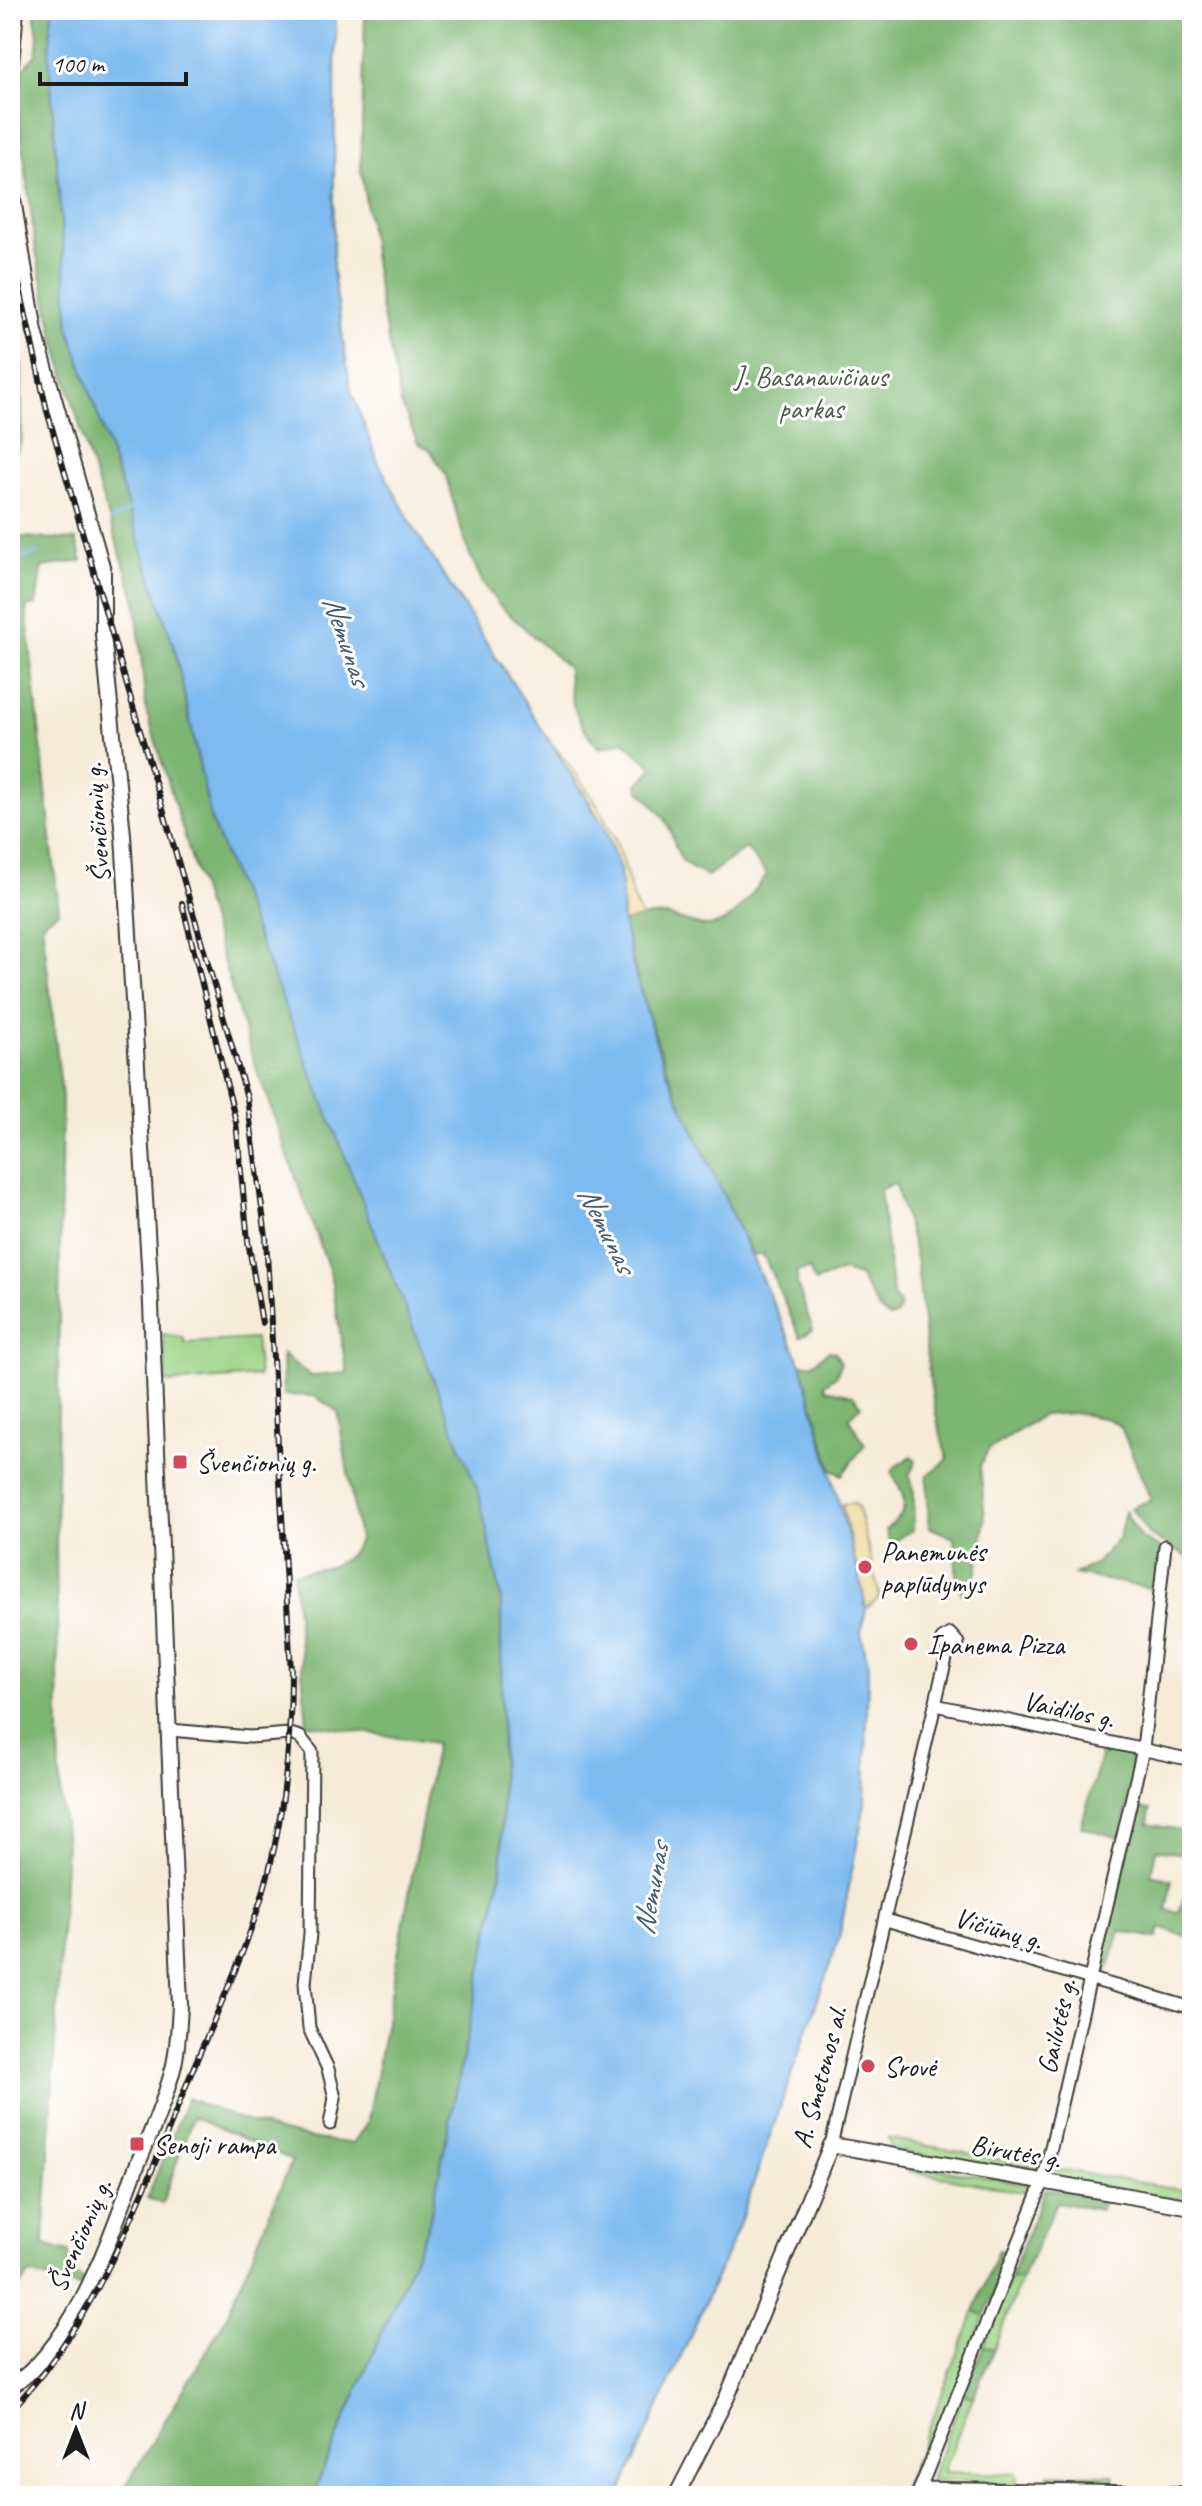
<svg xmlns="http://www.w3.org/2000/svg" width="1202" height="2506" font-family="Caveat,sans-serif">
  <style>
    .green { fill: #9cd385; stroke: #5c7850; stroke-width: 2 }
    .forest { fill: #7db572; stroke: #4c6847; stroke-width: 2 }
    .sand { fill: #eeda9e; stroke: #857b5d; stroke-width: 2 }
    .water { fill: #7bbaef; stroke: #4c6b86; stroke-width: 2 }
    .lines { fill: none; stroke-linecap: round; stroke-linejoin: round }
    .stream { stroke: #7bbaef; stroke-width: 3 }
    .minor-casing { stroke: #3d3b38; stroke-width: 15 }
    .tertiary-casing { stroke: #3d3b38; stroke-width: 18 }
    .minor { stroke: #fff; stroke-width: 11 }
    .tertiary { stroke: #fff; stroke-width: 14 }
    .rail-casing { stroke: #1c1c1c; stroke-width: 6 }
    .rail { stroke: #fff; stroke-width: 3; stroke-dasharray: 9; stroke-linecap: butt }
    .poi-dot { fill: #d1495b; stroke: #fff; stroke-width: 3 }
    .labels { text-anchor: middle; stroke-width: 6; stroke-linejoin: round; paint-order: stroke }
    .park-label { font-size: 28px; fill: #495c41; stroke: #fff }
    .street-label { font-size: 28px; fill: #1c1c1c; stroke: #fff }
    .poi-label { font-size: 28px; fill: #1c1c1c; stroke: #fff; text-anchor: start }
    .water-label { font-size: 30px; font-style: italic; fill: #425b70; stroke: #fff }
  </style>
  <rect width="100%" height="100%" fill="#fff"/>
  <filter id="ink" filterUnits="userSpaceOnUse"><feTurbulence type="fractalNoise" baseFrequency=".0125" numOctaves="2"/><feDisplacementMap in="SourceGraphic" scale="16" xChannelSelector="R" yChannelSelector="G"/><feConvolveMatrix kernelMatrix="1 2 1 2 8 2 1 2 1" color-interpolation-filters="sRGB"/></filter>
  <filter id="wash" filterUnits="userSpaceOnUse"><feTurbulence type="fractalNoise" baseFrequency=".006" numOctaves="4" result="noise"/><feDisplacementMap in="SourceGraphic" scale="32" xChannelSelector="R" yChannelSelector="G"/><feGaussianBlur stdDeviation="1.8" result="paint"/><feColorMatrix in="noise" values="0 0 0 0 0 0 0 0 0 0 0 0 0 0 0 0 0 1.4 0 .05"/><feComposite in="paint" operator="in"/></filter>
  <g filter="url(#wash)">
    <rect width="100%" height="100%" fill="#f6ebd7"/>
    <!-- green -->
    <g class="green">
      <polygon points="163,1334 183,1337 185,1343 255,1339 259,1376 166,1383"/>
      <polygon points="888,2138 1044,2168 1042,2174 891,2150"/>
      <polygon points="909,2164 1034,2185 1035,2187 1033,2194 908,2171"/>
      <polygon points="1050,2168 1192,2191 1192,2202 1052,2179"/>
      <polygon points="1009,2278 1021,2279 994,2349 983,2346"/>
      <polygon points="974,2312 985,2315 929,2456 919,2453"/>
      <polygon points="963,2394 973,2397 943,2472 1017,2474 1017,2484 930,2480"/>
      <polygon points="915,2458 926,2463 912,2496 900,2496"/>
      <polygon points="1047,2474 1114,2475 1114,2485 1055,2484 1049,2482"/>
    </g>
    <!-- forest -->
    <g class="forest">
      <path d="M34 10H52L49 56 69 327 175 650 211 820 480 1494 501 1597 502 1869 429 2223 312 2496H120L225 2320 292 2160 193 2117 162 2204 147 2198 187 2098C237 2120 298 2141 353 2143L368 2121 436 1743 307 1724 293 1573C321 1569 347 1569 359 1540L338 1412 314 1396 283 1395 282 1354 311 1376 347 1373 330 1272 253 1059 146 710 136 601 89 458 54 336 36 251 19 118 23 70 36 54 38 37Z"/>
      <path d="M365 10H1192V1560L1149 1535 1131 1508 1151 1500 1121 1427 1108 1419 1074 1413 1043 1415 988 1450 980 1466 985 1519 977 1573 962 1594 957 1579 954 1538 929 1527 927 1476 948 1459C927 1397 925 1330 917 1266 913 1238 902 1210 895 1183L880 1189 893 1296 900 1305 897 1315 889 1318 879 1310 859 1276 843 1271 815 1282 809 1269 797 1271V1284L813 1330 800 1337 763 1254 753 1256C697 1148 649 1041 623 922 637 919 651 914 666 916 691 920 706 936 730 917 744 906 755 889 767 875L746 848 707 876C672 862 680 851 667 823 662 812 648 800 639 789L638 784 653 768 624 741 599 748C577 723 569 703 568 668L498 604 483 583 466 546 445 473 430 450 418 443 401 404 380 302 361 170Z"/>
      <polygon points="10,309 22,367 22,440 11,466 19,537 76,540 82,561 42,567 36,605 26,607 59,911 42,923 62,1096 56,1550 60,1791 66,1843 44,2245 69,2252 70,2271 83,2280 80,2287 30,2274 10,2296"/>
      <polygon points="828,1351 835,1352 841,1363 837,1375 825,1384 826,1389 853,1395 861,1406 849,1418 865,1444 842,1475 832,1470 801,1364 813,1364"/>
      <path d="M912 1456 916 1462 909 1475 914 1493 913 1530 890 1544 886 1530C891 1524 896 1522 900 1516 910 1503 899 1485 892 1473L895 1467Z"/>
      <polygon points="1125,1511 1140,1537 1161,1549 1155,1589 1074,1574 1097,1563 1119,1537"/>
      <polygon points="1104,1745 1139,1753 1120,1838 1081,1827"/>
      <polygon points="1136,1807 1150,1810 1148,1824 1180,1830 1192,1837 1192,1856 1156,1849 1151,1874 1172,1880 1166,1910 1179,1912 1183,1899 1192,1902 1192,1938 1160,1928 1157,1938 1120,1931 1106,1976 1099,1972"/>
      <polygon points="1045,2189 1106,2197 1100,2210 1057,2202 1021,2279 1010,2278"/>
      <polygon points="998,2250 1010,2253 985,2315 974,2312"/>
      <polygon points="983,2346 994,2349 973,2397 963,2394"/>
    </g>
    <!-- sand -->
    <g class="sand">
      <path d="M542 733C574 767 600 803 618 847 628 870 629 896 642 918L623 922C624 843 586 794 542 733Z"/>
      <polygon points="854,1503 858,1507 880,1597 866,1609 842,1504"/>
    </g>
    <!-- water -->
    <polygon class="water" points="52,10 336,10 333,271 350,387 378,462 415,530 603,825 620,870 623,922 635,974 663,1064 801,1364 862,1587 866,1609 861,1633 868,1664 865,1803 839,1938 738,2228 619,2496 312,2496 429,2223 502,1869 501,1597 479,1494 211,820 175,650 69,327 49,56"/>
    <g class="lines">
      <!-- stream -->
      <g class="stream">
        <polyline points="111,520 132,509"/>
        <polyline points="10,562 37,553"/>
      </g>
    </g>
  </g>
  <g filter="url(#ink)">
    <g class="lines">
      <defs>
        <g id="minor">
          <polyline points="935,1705 1192,1760"/>
          <polyline points="170,1730 250,1737 290,1734 300,1737 312,1752 310,1934 305,1983 309,2028 328,2069 335,2098 330,2124"/>
          <polyline points="886,1920 1192,2008"/>
          <polyline points="831,2145 948,1650 958,1643 950,1634 942,1639 948,1650"/>
          <polyline points="920,2488 1192,2493"/>
          <polyline points="917,2496 1043,2182 1143,1749 1165,1546"/>
        </g>
        <g id="tertiary">
          <polyline points="10,74 16,10"/>
          <path d="M10 181 35 332 103 570V634L123 835 150 1281 180 2005C179 2025 178 2046 174 2065 165 2101 150 2135 136 2168 110 2237 75 2347 10 2387"/>
          <polyline points="676,2496 727,2397 831,2145 1192,2207"/>
        </g>
      </defs>
      <!-- minor casing -->
      <use href="#minor" class="minor-casing"/>
      <!-- tertiary casing -->
      <use href="#tertiary" class="tertiary-casing"/>
      <!-- minor -->
      <use href="#minor" class="minor"/>
      <!-- tertiary -->
      <use href="#tertiary" class="tertiary"/>
      <defs>
        <g id="rail">
          <path d="M10 243 47 411 247 1098 266 1237 291 1672C291 1739 285 1806 269 1871 252 1938 222 2001 195 2064 146 2183 101 2317 10 2411"/>
          <polyline points="182,903 236,1122 248,1241 262,1323"/>
        </g>
      </defs>
      <!-- rail casing -->
      <use href="#rail" class="rail-casing"/>
      <!-- rail -->
      <use href="#rail" class="rail"/>
    </g>
  </g>
  <!-- markers -->
  <g class="poi-dot">
    <rect x="172" y="1454" width="16" height="16" rx="4"/>
    <circle cx="865" cy="1567" r="8"/>
    <circle cx="911" cy="1644" r="8"/>
    <circle cx="868" cy="2066" r="8"/>
    <rect x="129" y="2136" width="16" height="16" rx="4"/>
  </g>
  <g class="labels">
    <!-- park labels -->
    <g class="park-label">
      <text x="811" y="386">J. Basanavičiaus<tspan x="811" dy="32">parkas</tspan></text>
    </g>
    <!-- street labels -->
    <g class="street-label">
      <text transform="translate(96 823) rotate(-94)" y="10">Švenčionių g.</text>
      <text transform="translate(1069 1709) rotate(12)" y="10">Vaidilos g.</text>
      <text transform="translate(999 1928) rotate(16)" y="10">Vičiūnų g.</text>
      <text transform="translate(1056 2026) rotate(-77)" y="10">Gailutės g.</text>
      <text transform="translate(819 2077) rotate(-75)" y="10">A. Smetonos al.</text>
      <text transform="translate(1016 2151) rotate(10)" y="10">Birutės g.</text>
      <text transform="translate(79 2235) rotate(-66)" y="10">Švenčionių g.</text>
    </g>
    <!-- poi labels -->
    <g class="poi-label">
      <text x="196" y="1472">Švenčionių g.</text>
      <text x="881" y="1561">Panemunės<tspan x="881" dy="32">paplūdymys</tspan></text>
      <text x="927" y="1654">Ipanema Pizza</text>
      <text x="884" y="2076">Srovė</text>
      <text x="153" y="2154">Senoji rampa</text>
    </g>
    <!-- water labels -->
    <g class="water-label">
      <text transform="translate(347 640) rotate(71)" y="10">Nemunas</text>
      <text transform="translate(607 1229) rotate(63)" y="10">Nemunas</text>
      <text transform="translate(651 1889) rotate(-80)" y="10">Nemunas</text>
    </g>
  </g>
  <!-- margin -->
  <rect width="1202" height="2506" fill="none" stroke="#fff" stroke-width="40"/>
  <!-- north arrow -->
  <g transform="translate(76 2430)" stroke="#ffffff" stroke-width="6" paint-order="stroke">
  <path d="M0-6L14 30L0 20L-14 30Z" fill="#1c1c1c"/>
  <text y="-12" font-size="22" font-weight="bold" text-anchor="middle" fill="#1c1c1c">N</text>
  </g>
  <!-- scale -->
  <path d="M40 72v12h146v-12" fill="none" stroke="#1c1c1c" stroke-width="4"/>
  <text x="52" y="72" font-size="24" fill="#1c1c1c" stroke="#ffffff" stroke-width="6" paint-order="stroke">100 m</text>
</svg>
